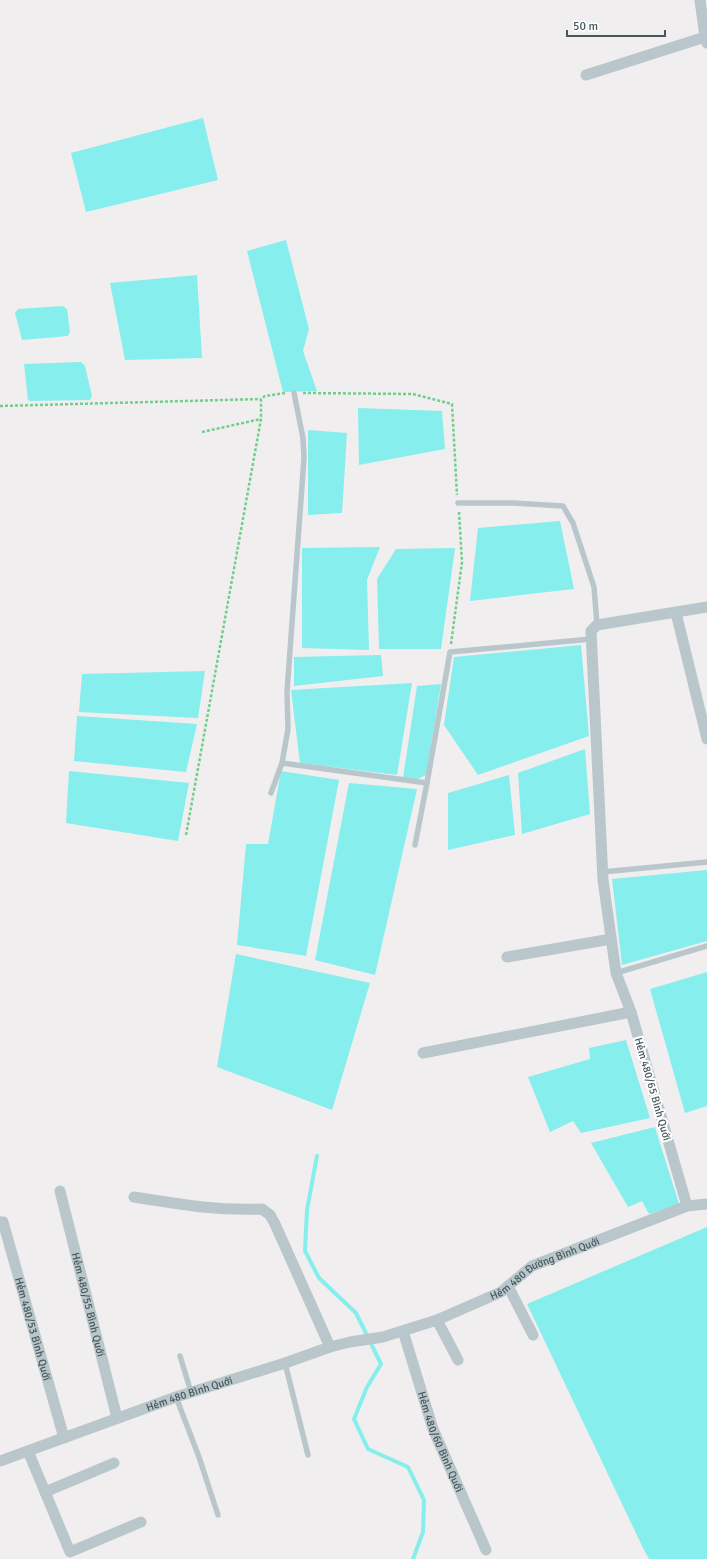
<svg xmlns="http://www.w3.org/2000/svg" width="707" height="1559" font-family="Signika,sans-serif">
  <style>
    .water { fill: #86eeec }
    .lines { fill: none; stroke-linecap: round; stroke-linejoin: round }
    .stream { stroke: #86eeec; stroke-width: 4 }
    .path { stroke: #72cf8b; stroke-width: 2.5; stroke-dasharray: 3 2; stroke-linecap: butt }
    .lane { stroke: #b9c7cc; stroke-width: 5.5 }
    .street { stroke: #b9c7cc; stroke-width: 11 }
    .labels { text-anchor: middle; stroke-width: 4; stroke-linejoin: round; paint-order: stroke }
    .street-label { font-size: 11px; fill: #46575c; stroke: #fff }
  </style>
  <rect width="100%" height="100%" fill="#f1eeef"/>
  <!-- water -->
  <g class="water">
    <polygon points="203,118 218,180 86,212 71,153"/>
    <polygon points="286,240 309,329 303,351 317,391 283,392 247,251"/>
    <polygon points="197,275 202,358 125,360 110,283"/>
    <polygon points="63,306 67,309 70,332 68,336 22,340 15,313 18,309"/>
    <polygon points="81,362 85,366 92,396 90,400 30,401 28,400 24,364"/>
    <polygon points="358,408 442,411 445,449 359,465"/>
    <polygon points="308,430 347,433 342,513 308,515"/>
    <polygon points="560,521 574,589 470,601 478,528"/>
    <polygon points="380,547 367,580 369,650 302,648 302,548"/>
    <polygon points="455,548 441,649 379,649 377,579 396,549"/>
    <polygon points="581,645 589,736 478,775 444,725 454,657"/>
    <polygon points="381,655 383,676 294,686 294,657"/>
    <polygon points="205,671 198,718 79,712 82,674"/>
    <polygon points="412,683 397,775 300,763 291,690"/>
    <polygon points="441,684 426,775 418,779 403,778 417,686"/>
    <polygon points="77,716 197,724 186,772 74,761"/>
    <polygon points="585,749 590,814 522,834 518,773"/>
    <polygon points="69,771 189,783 178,841 66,823"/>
    <polygon points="281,771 339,780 306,956 237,945 246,844 268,844"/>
    <polygon points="509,775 515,835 448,850 448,793"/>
    <polygon points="349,783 417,789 375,975 315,960"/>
    <polygon points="707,870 707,941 622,965 612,879"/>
    <polygon points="236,954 370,983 332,1110 217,1067"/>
    <polygon points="707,972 707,1106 685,1113 650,989"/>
    <polygon points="626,1040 650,1118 581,1133 573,1121 550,1132 528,1077 590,1059 589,1048"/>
    <polygon points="655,1127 679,1204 649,1214 642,1201 628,1207 591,1143"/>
    <polygon points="707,1227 707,1559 649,1559 643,1548 527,1304"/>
  </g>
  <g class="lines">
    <!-- stream -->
    <polyline class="stream" points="317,1156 307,1210 305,1251 319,1278 356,1313 381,1364 367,1387 354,1419 368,1449 408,1467 424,1500 423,1532 413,1559"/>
    <!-- path -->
    <g class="path">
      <polyline points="303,393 413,394 452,404 457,495"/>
      <polyline points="0,406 261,399"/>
      <polyline points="202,432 261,419"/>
      <polyline points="451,644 462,562 459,512"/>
      <polyline points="186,835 261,419 261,399 265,396 286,393"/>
    </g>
    <!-- lane -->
    <g class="lane">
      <polyline points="458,503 513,503 563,506 573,523 594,587 597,625"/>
      <polyline points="282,763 427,783 450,652 591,639"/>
      <polyline points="271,793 282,763 288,729 287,692 304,458 303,438 294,393"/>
      <polyline points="415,845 427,783"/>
      <polyline points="602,872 707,862"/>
      <polyline points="616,973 707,946"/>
      <polyline points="180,1356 191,1392"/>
      <polyline points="285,1363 308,1455"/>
      <polyline points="176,1397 199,1457 218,1515"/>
    </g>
    <!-- street -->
    <g class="street">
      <polyline points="700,0 705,37 707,43"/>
      <polyline points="586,75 705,37"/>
      <polyline points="676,613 707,739"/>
      <polyline points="507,957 611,939"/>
      <polyline points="423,1053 631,1012"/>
      <path id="s1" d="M60 1191 117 1418"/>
      <path d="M134 1197C178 1204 216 1211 262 1209L270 1215 275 1224 330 1347"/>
      <polyline points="687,1206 631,1012 616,973 603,880 591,631 597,625 707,607"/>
      <path id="s2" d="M0 1222H3L64 1438"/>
      <polyline points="508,1286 533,1335"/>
      <polyline points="437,1320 458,1360"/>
      <path id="s3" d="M403 1331 433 1429 486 1550"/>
      <polyline points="28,1451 70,1552 141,1522"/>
      <path id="s4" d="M0 1461 176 1397 285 1363 330 1347 350 1342 383 1337 437 1320 501 1292 532 1266 687 1206 707 1204"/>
      <polyline points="45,1492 114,1463"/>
    </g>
  </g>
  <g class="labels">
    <!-- street labels -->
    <g class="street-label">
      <text transform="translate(653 1089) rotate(74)" y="4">Hẻm 480/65 Bình Quới</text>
      <text dy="4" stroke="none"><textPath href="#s4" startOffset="580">Hẻm 480 Đường Bình Quới</textPath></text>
      <text dy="4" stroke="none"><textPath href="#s1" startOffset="117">Hẻm 480/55 Bình Quới</textPath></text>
      <text dy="4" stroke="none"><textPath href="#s2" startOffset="114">Hẻm 480/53 Bình Quới</textPath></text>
      <text dy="4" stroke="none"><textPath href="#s4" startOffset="201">Hẻm 480 Bình Quới</textPath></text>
      <text dy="4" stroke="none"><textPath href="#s3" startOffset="117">Hẻm 480/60 Bình Quới</textPath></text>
    </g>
  </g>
  <!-- scale -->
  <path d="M567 30v6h98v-6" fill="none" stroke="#46575c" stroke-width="2"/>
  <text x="573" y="30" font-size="12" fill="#46575c" stroke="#ffffff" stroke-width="3" paint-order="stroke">50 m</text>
</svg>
